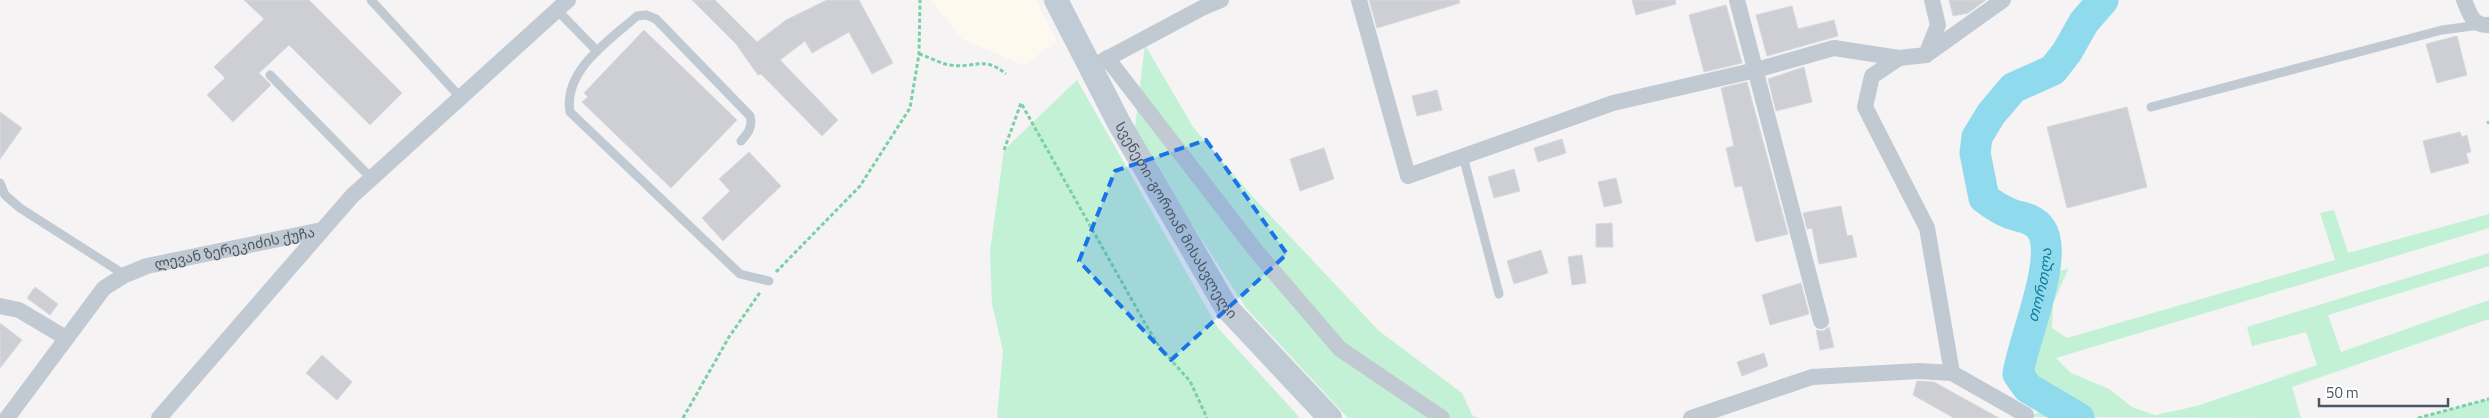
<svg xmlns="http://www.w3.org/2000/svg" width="2489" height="418" font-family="'Titillium Web','Noto Sans Georgian',sans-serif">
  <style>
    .commercial { fill: #fdf9ef }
    .green { fill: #c3f1d5 }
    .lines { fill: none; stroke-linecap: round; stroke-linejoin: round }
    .river { stroke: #90daee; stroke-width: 31 }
    .building { fill: #cdcfd5; stroke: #d7d9de }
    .path { stroke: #7ad0a6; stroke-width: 3; stroke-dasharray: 4 2.5; stroke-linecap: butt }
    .lane { stroke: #c1cad2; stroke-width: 9 }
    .street { stroke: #c1cad2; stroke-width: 16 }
    .secondary { stroke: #c1cbd6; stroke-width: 24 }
    .marked { fill: #1a73e8; fill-opacity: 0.2; stroke: #1a73e8; stroke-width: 4; stroke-dasharray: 10 6; stroke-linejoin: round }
    .labels { text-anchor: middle; stroke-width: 4; stroke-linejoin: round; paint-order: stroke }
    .street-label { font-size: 14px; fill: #4a5661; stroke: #fff }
    .water-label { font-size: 15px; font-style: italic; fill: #0c7c9b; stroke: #fff }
  </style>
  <rect width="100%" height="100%" fill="#f5f3f3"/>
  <!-- commercial -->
  <polygon class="commercial" points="931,0 1036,0 1057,42 1023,65 962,39"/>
  <!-- green -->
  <g class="green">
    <polygon points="1145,45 1193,127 1252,196 1379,331 1462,393 1472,415 1478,418 1348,418 1246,308 1134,135"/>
    <polygon points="1077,80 1218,328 1300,418 997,418 1003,351 992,304 990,251 1004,150"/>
    <polygon points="2334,210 2348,253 2489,214 2489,228 2056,358 2071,373 2109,389 2132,407 2155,415 2197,406 2317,365 2306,332 2252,346 2247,327 2489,253 2489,266 2328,315 2341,352 2489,300 2489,319 2292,387 2301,418 2029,417 2056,404 2028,388 2018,374 2021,353 2045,274 2068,269 2053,304 2052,328 2067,338 2335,260 2320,213"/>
    <polygon points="2489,399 2489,418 2418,418"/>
  </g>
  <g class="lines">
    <!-- river -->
    <path class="river" id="s1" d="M2079 418 2028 388 2018 374C2023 339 2060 257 2041 229 2034 218 2022 218 2011 214 2001 210 1993 205 1984 198L1975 153 1977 137 1991 114 2013 88 2053 70 2067 52 2084 22 2103 0"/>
  </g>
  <!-- building -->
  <g class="building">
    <polygon points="244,0 309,0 402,93 370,125 289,45 259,73 271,85 233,122 207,95 225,78 214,67 264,19"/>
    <polygon points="692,0 715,0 757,42 786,20 827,0 859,0 893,63 872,74 849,32 812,53 805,41 780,60 838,120 822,136 761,74 758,75 736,44"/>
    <polygon points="1369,0 1459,0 1460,3 1377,28"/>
    <polygon points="1632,0 1675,0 1676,4 1636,15"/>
    <polygon points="1949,0 1986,0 1968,13 1953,16"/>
    <polygon points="1726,5 1742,63 1704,72 1689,15"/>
    <polygon points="1792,6 1798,29 1834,20 1838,36 1767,56 1756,15"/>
    <polygon points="644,30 737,120 671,188 582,102 588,97 584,93"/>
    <polygon points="2457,36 2467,75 2437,83 2426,44"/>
    <polygon points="1804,67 1812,102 1776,111 1768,79"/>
    <polygon points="1747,82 1788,234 1756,242 1742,186 1735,187 1726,148 1734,146 1721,88"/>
    <polygon points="1437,90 1442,110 1417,116 1412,96"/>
    <polygon points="2127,107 2147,187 2067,208 2047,127"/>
    <polygon points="0,112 22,128 0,159"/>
    <polygon points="2460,132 2462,137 2467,135 2471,152 2466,153 2469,163 2431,173 2423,141"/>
    <polygon points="1562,139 1566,153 1538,162 1534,148"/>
    <polygon points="1324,148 1334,179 1300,191 1290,159"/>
    <polygon points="749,152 781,186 723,241 702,218 730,191 719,179"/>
    <polygon points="1514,169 1520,191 1494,198 1488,177"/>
    <polygon points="1616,178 1622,203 1604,207 1598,182"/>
    <polygon points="1841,206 1847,236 1852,235 1857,257 1819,264 1812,228 1807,229 1803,213"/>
    <polygon points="1612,223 1613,247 1596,247 1596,224"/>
    <polygon points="1541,250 1548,273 1514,284 1507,261"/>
    <polygon points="1582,255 1586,283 1572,285 1568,257"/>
    <polygon points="1801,283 1809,314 1770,325 1762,295"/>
    <polygon points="35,287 58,304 50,315 27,298"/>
    <polygon points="0,323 22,340 0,368"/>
    <polygon points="1829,327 1834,347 1820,350 1816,330 1823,331"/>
    <polygon points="1764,353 1768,366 1742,376 1737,362"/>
    <polygon points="322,355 352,382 337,400 306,373"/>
    <polygon points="1917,381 1934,382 1999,418 1954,418 1913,395"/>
  </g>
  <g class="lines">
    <!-- path -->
    <g class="path">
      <path d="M919 54C929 57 939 63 949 65 974 69 984 55 1006 74"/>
      <polyline points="2487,123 2489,122"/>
      <polyline points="1004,150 1021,103 1146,325 1160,348 1190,381 1207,418"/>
      <polyline points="776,272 860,186 910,108 919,54 920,0"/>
      <polyline points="683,418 729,337 761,291"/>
      <polyline points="2418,418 2489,399"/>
    </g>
    <!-- lane -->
    <g class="lane">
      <polyline points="371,0 460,97"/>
      <polyline points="557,10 597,51"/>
      <polyline points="270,75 371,178"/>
      <polyline points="2151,107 2442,30 2480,25"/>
      <path d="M741 141C748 133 753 127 750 116L656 19 646 15 637 16C610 40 563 70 570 112L740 274 769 281"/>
      <polyline points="1463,156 1499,294"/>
      <polyline points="0,183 5,195 20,208 125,275"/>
    </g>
    <!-- street -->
    <g class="street">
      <polyline points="1359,0 1408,176 1613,103 1756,70 1834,48 1899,58 1926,55 1938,25 1932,0"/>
      <polyline points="1737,0 1821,321"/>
      <path d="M2464 0C2470 14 2472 26 2489 25"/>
      <polyline points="1926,55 2003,0"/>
      <polyline points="1107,58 1256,251 1340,349 1442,418"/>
      <polyline points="1899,58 1872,76 1865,107 1927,228 1952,373"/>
      <polyline points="1099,63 1202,8 1221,0"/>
      <polyline points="0,306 19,310 66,338"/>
      <path id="s2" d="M7 418 104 288 125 275 147 266 322 230"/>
      <polyline points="159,418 352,196 568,0"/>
      <polyline points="1691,418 1812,377 1919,371 1952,373 2026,415"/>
    </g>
    <!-- secondary -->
    <path class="secondary" id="s3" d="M1056 0 1119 123 1226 307 1330 418"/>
  </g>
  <!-- marked area -->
  <path class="marked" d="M1206 140 1287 254 1171 360 1079 261 1115 171Z"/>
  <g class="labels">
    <!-- street labels -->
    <g class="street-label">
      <text dy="5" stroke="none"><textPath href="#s3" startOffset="251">სვენეთი-გორთან მისასვლელი</textPath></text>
      <text dy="5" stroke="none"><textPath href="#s2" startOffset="300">ლევან ზერეკიძის ქუჩა</textPath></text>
    </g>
    <!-- water labels -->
    <g class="water-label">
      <text dy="5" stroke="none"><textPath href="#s1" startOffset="168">თორთლა</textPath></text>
    </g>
  </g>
  <!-- scale -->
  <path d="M2319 398v8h129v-8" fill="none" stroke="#4a5661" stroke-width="2.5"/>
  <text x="2326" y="398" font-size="15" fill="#4a5661" stroke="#ffffff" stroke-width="4" paint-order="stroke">50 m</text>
</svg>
